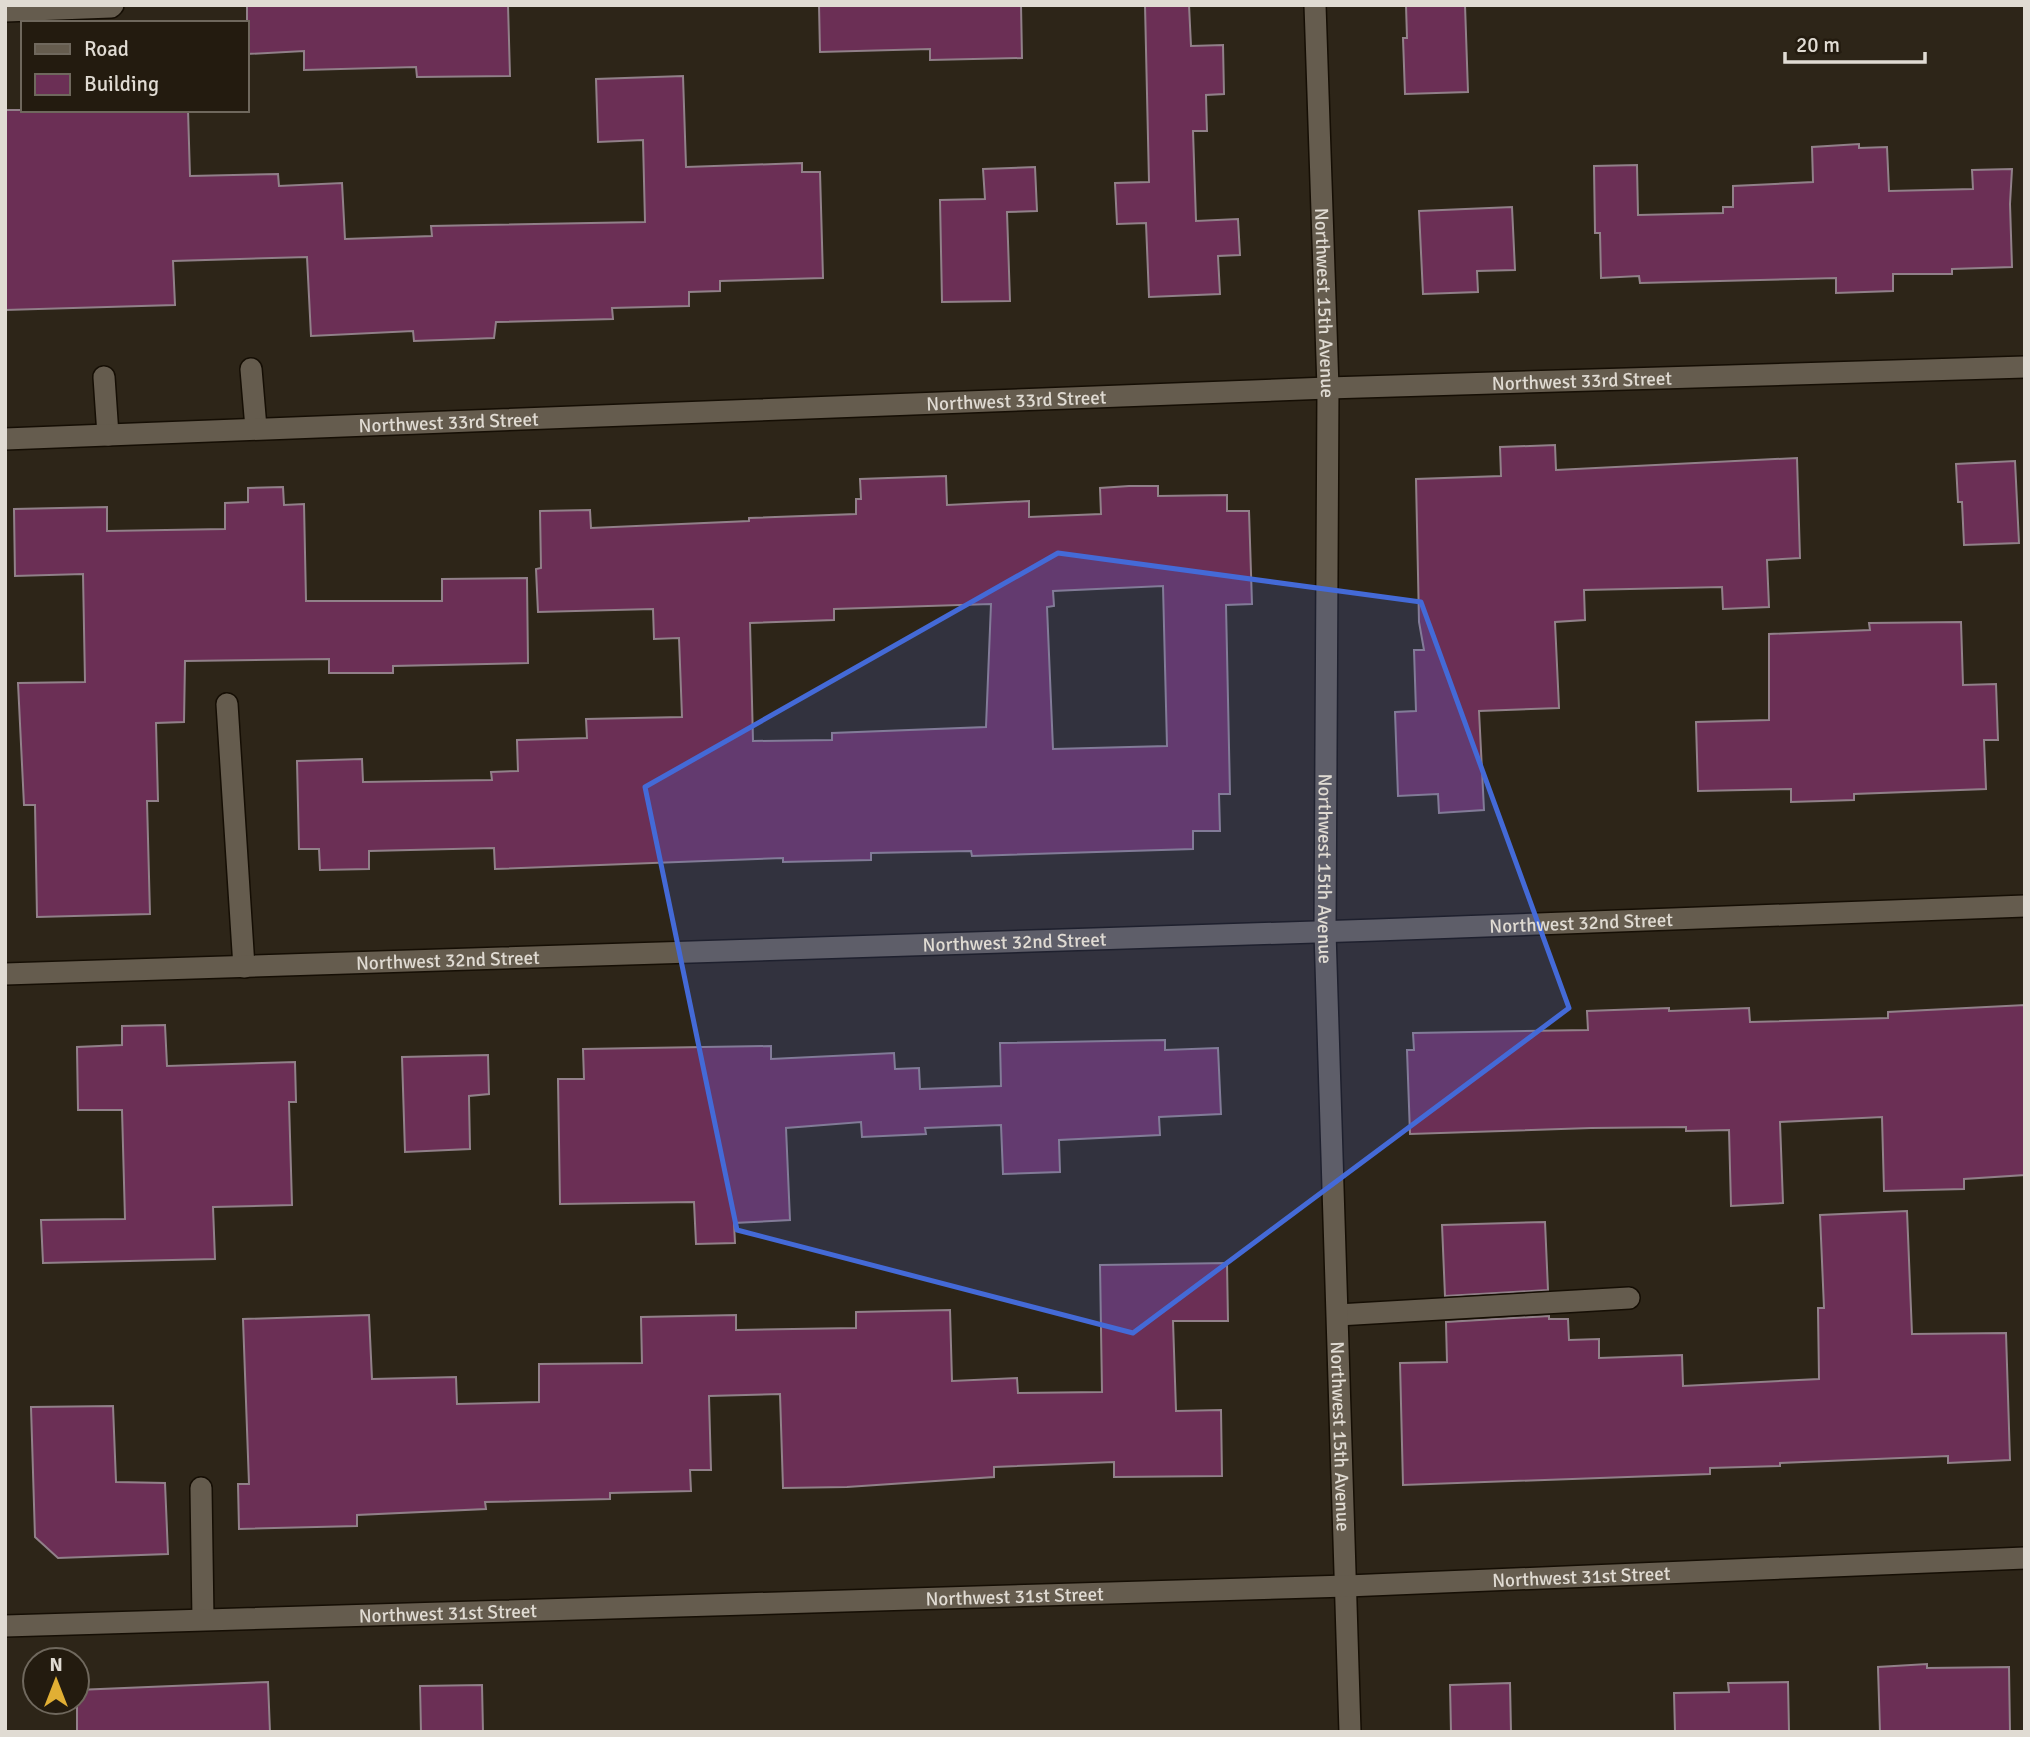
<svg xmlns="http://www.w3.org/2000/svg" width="2030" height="1737" font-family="Signika,sans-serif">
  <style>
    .building { fill: #6b2f55; stroke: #918089; stroke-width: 2; fill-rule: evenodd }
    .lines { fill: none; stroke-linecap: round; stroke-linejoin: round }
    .service-casing { stroke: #150e04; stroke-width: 24 }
    .minor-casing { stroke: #150e04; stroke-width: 24 }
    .service { stroke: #655c4e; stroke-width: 21 }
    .minor { stroke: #655c4e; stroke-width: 21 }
    .marked { fill: #446ad7; fill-opacity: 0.2; stroke: #446ad7; stroke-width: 5; stroke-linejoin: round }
    .labels { text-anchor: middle; stroke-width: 5; stroke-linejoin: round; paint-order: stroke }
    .street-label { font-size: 19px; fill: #e0dbd3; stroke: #231b0f }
  </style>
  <rect width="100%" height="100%" fill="#2d2518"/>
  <!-- building -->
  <g class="building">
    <polygon points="247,5 508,5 510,76 417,77 416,67 304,70 304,51 247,54"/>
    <polygon points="819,5 1021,5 1022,58 930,60 930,49 820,52"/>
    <polygon points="1145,5 1189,5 1191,46 1223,45 1224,94 1206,95 1207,131 1193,131 1196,221 1238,219 1240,255 1218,256 1220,294 1149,297 1146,223 1117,224 1115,183 1149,182"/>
    <polygon points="1406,5 1465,5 1468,92 1405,94 1403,38 1407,38"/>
    <polygon points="683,76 686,167 802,163 802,172 820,172 823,278 720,281 720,291 689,292 689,306 612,308 613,319 496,322 494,338 414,341 413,331 311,336 307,257 173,261 175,305 5,310 5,110 188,110 190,176 278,174 279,186 342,183 345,239 432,236 431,226 645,222 643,140 598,142 596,79"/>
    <polygon points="1859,144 1859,148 1887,147 1889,191 1973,189 1972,170 2012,169 2010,204 2012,267 1952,269 1952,274 1893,274 1893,291 1836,293 1836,278 1640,283 1639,276 1601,278 1600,233 1595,233 1594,166 1637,165 1638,215 1723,213 1723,207 1733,207 1733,186 1813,182 1812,147"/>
    <polygon points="1035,167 1037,211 1007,212 1010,301 942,302 940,200 985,199 983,169"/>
    <polygon points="1512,207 1515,270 1477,271 1478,292 1423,294 1419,211"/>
    <polygon points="1555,445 1556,470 1797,458 1800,558 1767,560 1769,607 1723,609 1722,587 1584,590 1585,620 1555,622 1559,708 1479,711 1484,810 1439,813 1438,794 1398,796 1395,712 1416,711 1414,650 1424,650 1419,622 1416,479 1501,476 1500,447"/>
    <polygon points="2015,461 2019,543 1964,545 1962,502 1958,502 1956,464"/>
    <path d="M946 476 947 505 1029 501V517L1101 514 1100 488 1129 486H1158V496L1227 495V511H1249L1252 604 1226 605 1230 794H1219L1220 831H1193V849L972 856 971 851 871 853V860L783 862V858L495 869 494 848 369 851V869L320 870 319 849H299L297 761 362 759 363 782 492 780 491 772 518 771 517 740 587 738 586 719 682 717 679 638 654 639 653 609 538 612 536 569 541 568 540 511 590 510 591 528 749 521V518L856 514V499H861L860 479ZM1163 586 1167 746 1053 749 1047 607 1054 606 1053 591ZM991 604 986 727 832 733V740L753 741 750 623 834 620V609Z"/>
    <polygon points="283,487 284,505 304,504 306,601 442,601 442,579 527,578 528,663 393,666 393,673 329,673 329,659 185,661 184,722 156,723 158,801 147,801 150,914 37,917 35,805 24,805 18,683 85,682 83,574 15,576 14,509 107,507 107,531 225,529 225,503 248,502 248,488"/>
    <polygon points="1961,622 1963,685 1996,684 1998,740 1984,740 1986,789 1854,794 1854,800 1791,802 1791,789 1698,791 1696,722 1769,720 1769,634 1870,630 1869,623"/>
    <polygon points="2025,1005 2025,1175 1964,1179 1964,1189 1884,1191 1882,1117 1780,1122 1783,1203 1731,1206 1729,1130 1686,1131 1686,1127 1591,1128 1410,1134 1407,1050 1414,1050 1413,1033 1588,1030 1587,1011 1669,1008 1669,1011 1749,1008 1750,1022 1888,1018 1888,1012"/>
    <polygon points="165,1025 167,1066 295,1062 296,1102 289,1102 292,1205 213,1207 215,1259 43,1263 41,1220 125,1219 122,1110 78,1110 77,1047 122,1045 122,1026"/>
    <polygon points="1165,1040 1165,1050 1218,1048 1221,1114 1159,1117 1160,1135 1059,1140 1060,1172 1003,1174 1001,1125 925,1128 926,1134 862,1137 861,1122 786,1128 790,1220 734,1223 735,1243 696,1244 694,1202 560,1204 558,1079 584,1079 583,1049 771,1046 771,1059 894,1053 895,1069 919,1068 920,1089 1001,1086 1000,1043"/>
    <polygon points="488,1055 489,1094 469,1096 470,1149 405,1152 402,1057"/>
    <polygon points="1907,1211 1912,1334 2006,1333 2010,1460 1948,1463 1948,1456 1780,1463 1780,1466 1710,1468 1710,1474 1403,1485 1400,1363 1447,1362 1446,1322 1549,1316 1549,1319 1568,1319 1569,1340 1599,1339 1599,1358 1682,1355 1683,1386 1819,1379 1818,1308 1824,1308 1820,1215"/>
    <polygon points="1545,1222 1548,1290 1445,1296 1442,1225"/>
    <polygon points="1227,1263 1228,1321 1173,1321 1176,1411 1221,1410 1222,1476 1114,1477 1114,1462 994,1467 994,1477 847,1487 783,1488 780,1394 709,1396 711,1470 690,1470 691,1491 610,1493 610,1499 485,1502 486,1509 357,1515 357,1526 239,1529 238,1484 249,1484 243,1319 369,1315 372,1379 456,1377 457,1404 539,1402 539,1364 642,1363 641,1317 736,1315 736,1330 856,1328 856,1312 950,1310 952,1381 1017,1378 1018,1393 1102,1392 1100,1265"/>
    <polygon points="113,1406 116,1482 165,1483 168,1554 58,1558 35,1537 31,1407"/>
    <polygon points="1927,1664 1927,1668 2009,1667 2010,1732 1880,1732 1878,1667"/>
    <polygon points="268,1682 270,1732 77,1732 77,1690"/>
    <polygon points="1788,1682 1789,1732 1675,1732 1674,1693 1729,1692 1728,1683"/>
    <polygon points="1510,1683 1511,1732 1451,1732 1450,1685"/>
    <polygon points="482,1685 483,1732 421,1732 420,1686"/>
  </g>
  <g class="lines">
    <defs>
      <g id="service">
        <polyline points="5,11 111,7 113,5"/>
        <polyline points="251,369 256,428"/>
        <polyline points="104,377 108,435"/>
        <polyline points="227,704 244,967"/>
        <polyline points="1338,1315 1629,1298"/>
        <polyline points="201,1488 203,1619"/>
      </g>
      <g id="minor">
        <path id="s1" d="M1315 5 1328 388 1325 932 1350 1732"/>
        <path id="s2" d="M5 439 1328 388 2025 367"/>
        <path id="s3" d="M5 974 1376 930 2025 906"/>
        <path id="s4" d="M5 1626 1347 1586 2025 1558"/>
      </g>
    </defs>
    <!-- service casing -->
    <use href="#service" class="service-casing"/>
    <!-- minor casing -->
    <use href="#minor" class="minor-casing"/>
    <!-- service -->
    <use href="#service" class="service"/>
    <!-- minor -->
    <use href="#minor" class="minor"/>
  </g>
  <!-- marked area -->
  <path class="marked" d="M1058 553 1421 602 1569 1008 1133 1333 737 1230 645 787Z"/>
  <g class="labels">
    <!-- street labels -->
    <g class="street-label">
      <text dy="7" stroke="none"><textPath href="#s1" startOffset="298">Northwest 15th Avenue</textPath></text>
      <text dy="7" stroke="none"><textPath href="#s2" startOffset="1578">Northwest 33rd Street</textPath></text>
      <text dy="7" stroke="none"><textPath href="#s2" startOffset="1012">Northwest 33rd Street</textPath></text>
      <text dy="7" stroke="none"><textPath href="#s2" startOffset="444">Northwest 33rd Street</textPath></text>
      <text dy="7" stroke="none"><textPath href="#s1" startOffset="864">Northwest 15th Avenue</textPath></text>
      <text dy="7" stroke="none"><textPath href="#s3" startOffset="1577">Northwest 32nd Street</textPath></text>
      <text dy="7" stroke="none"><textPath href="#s3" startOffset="1010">Northwest 32nd Street</textPath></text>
      <text dy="7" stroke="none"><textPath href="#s3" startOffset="443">Northwest 32nd Street</textPath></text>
      <text dy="7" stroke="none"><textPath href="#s1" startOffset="1432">Northwest 15th Avenue</textPath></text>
      <text dy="7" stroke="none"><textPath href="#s4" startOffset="1577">Northwest 31st Street</textPath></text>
      <text dy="7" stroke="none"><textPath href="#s4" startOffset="1010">Northwest 31st Street</textPath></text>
      <text dy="7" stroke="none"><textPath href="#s4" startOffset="443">Northwest 31st Street</textPath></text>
    </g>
  </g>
  <!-- border -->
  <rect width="2030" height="1737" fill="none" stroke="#e0dbd3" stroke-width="14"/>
  <!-- legend -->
  <rect x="21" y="21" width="228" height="91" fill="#231b0f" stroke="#6f685d" stroke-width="2"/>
  <rect x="35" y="44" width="35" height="10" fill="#655c4e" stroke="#6f685d" stroke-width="2"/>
  <text x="84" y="56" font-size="21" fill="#e0dbd3">Road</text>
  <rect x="35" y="74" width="35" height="21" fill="#6b2f55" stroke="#6f685d" stroke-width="2"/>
  <text x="84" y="91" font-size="21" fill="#e0dbd3">Building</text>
  <!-- north arrow -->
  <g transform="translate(56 1681)"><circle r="33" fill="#231b0f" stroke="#6f685d" stroke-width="2"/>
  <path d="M0-5L12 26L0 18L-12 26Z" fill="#e1af34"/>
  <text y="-10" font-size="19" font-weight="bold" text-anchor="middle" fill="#e0dbd3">N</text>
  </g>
  <!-- scale -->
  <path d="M1785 52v10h140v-10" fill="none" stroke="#e0dbd3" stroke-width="3.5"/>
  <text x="1796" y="52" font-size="21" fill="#e0dbd3" stroke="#231b0f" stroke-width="5" paint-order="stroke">20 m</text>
</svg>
